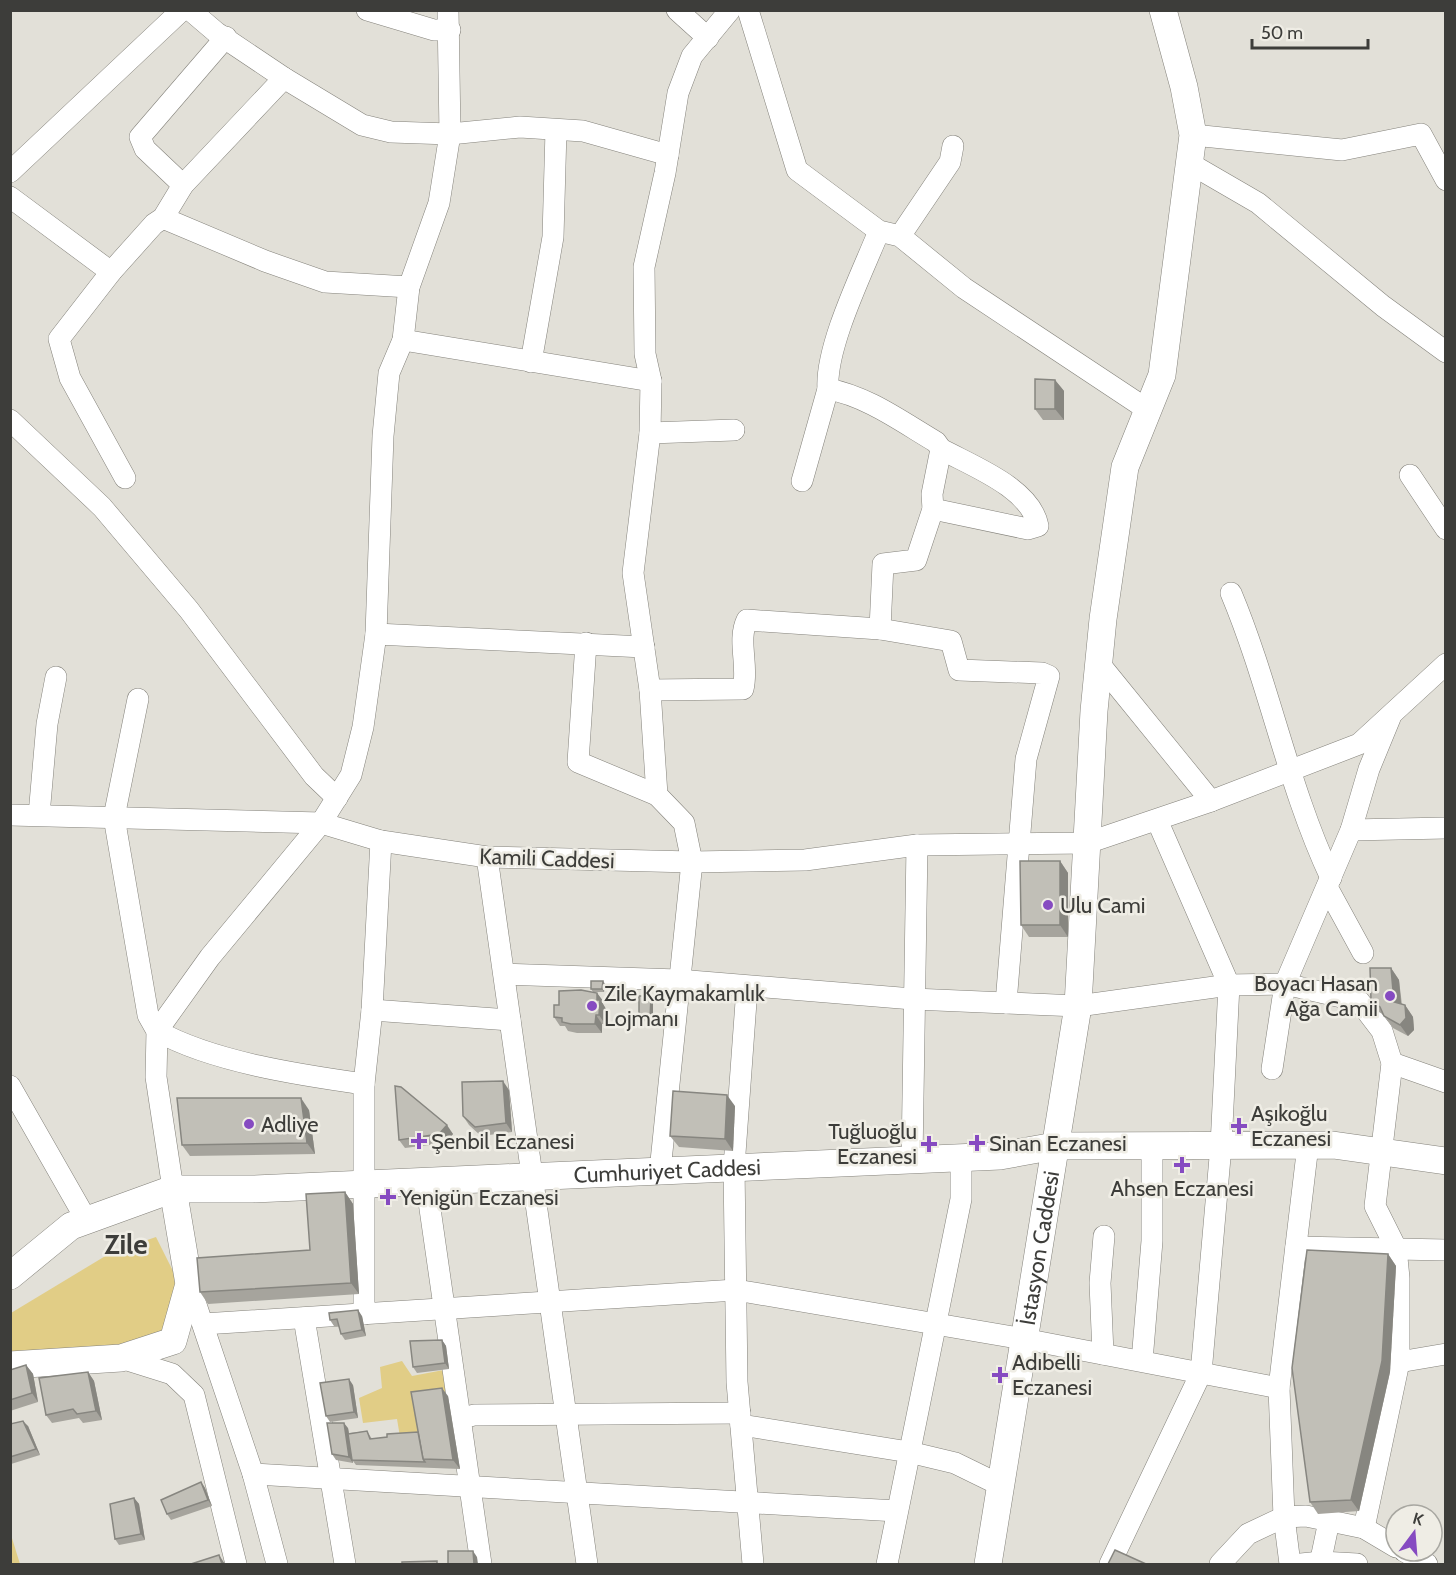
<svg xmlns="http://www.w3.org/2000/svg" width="1456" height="1575" font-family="Cabin,sans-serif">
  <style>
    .green { fill: #e1cd86 }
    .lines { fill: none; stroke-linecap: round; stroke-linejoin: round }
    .minor-casing { stroke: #84827b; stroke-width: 22 }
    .major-casing { stroke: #84827b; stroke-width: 28 }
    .minor { stroke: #fff; stroke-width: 21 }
    .major { stroke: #fff; stroke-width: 27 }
    .wall { fill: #a6a49d }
    .shaded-wall { fill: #878680 }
    .building { fill: #c1bfb7; stroke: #878680; stroke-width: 1.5 }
    .poi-dot { fill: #864bc1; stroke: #efede5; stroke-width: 2 }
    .labels { text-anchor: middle; stroke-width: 5; stroke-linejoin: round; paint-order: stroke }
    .street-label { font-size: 22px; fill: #3d3d3a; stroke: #efede5 }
    .poi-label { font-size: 22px; fill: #3d3d3a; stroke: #efede5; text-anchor: start }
    .district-label { font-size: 28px; font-weight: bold; fill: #3d3d3a; stroke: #efede5 }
  </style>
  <rect width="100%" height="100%" fill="#e2e0d8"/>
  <!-- green -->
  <g class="green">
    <polygon points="156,1237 174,1273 177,1308 161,1335 128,1348 11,1356 11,1313 112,1252"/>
    <polygon points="402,1361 412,1376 449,1369 454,1397 420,1436 400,1437 397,1419 363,1423 359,1398 382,1388 380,1367"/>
    <polygon points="10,1535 11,1535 20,1564 11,1564"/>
  </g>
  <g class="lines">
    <defs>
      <g id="minor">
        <polyline points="190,10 217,33 284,78 362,125 391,132 450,134 520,127 583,131 668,155"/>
        <polyline points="367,10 434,30 450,30"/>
        <polyline points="677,10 708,38"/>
        <polyline points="748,10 797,170 879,231 900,236 964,288 1148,410"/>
        <polyline points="1193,135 1342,150 1421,134 1446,180"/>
        <polyline points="1189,163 1258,203 1383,306 1446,352"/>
        <polyline points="10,172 182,10"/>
        <polyline points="183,185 145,149 140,137 226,37"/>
        <polyline points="10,197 111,272"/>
        <polyline points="163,218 265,261 325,282 409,287"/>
        <polyline points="900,236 950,162 953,146"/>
        <polyline points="403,340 651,381"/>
        <polyline points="531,362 553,237 556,130"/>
        <path d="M828 389C867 396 902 422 936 442L941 449C972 466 1031 488 1038 526L1028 529 933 509"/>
        <polyline points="10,420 102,507 189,610 314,776 337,798"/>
        <polyline points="650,433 734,430"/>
        <polyline points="1410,475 1446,529"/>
        <polyline points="125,478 70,378 59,339 111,272 154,224 163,218 183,185 284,78"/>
        <path d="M802 481 828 389C825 347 863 271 879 231"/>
        <path d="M1231 593C1270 686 1288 787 1331 878"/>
        <polyline points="880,629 883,564 916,560 933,509 932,494 941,449"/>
        <polyline points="376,634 644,647"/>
        <polyline points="586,643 578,762 657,795"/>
        <polyline points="1098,662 1211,801"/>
        <path d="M650 690 743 689C749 667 737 640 747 620L880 629 951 641 959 670 1042 673 1049 676 1026 759 1006 1003"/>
        <polyline points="138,699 114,817 148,1015 157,1031 156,1077 173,1189"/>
        <polyline points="10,815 321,823 381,841 487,857 692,862 805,860 917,845 1087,843 1211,801 1359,744 1446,664"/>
        <polyline points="39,815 47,724 56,677"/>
        <polyline points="1351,830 1446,828"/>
        <polyline points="487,857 587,1564"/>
        <polyline points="1327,887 1363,953"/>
        <polyline points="504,974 678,980 913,999 1078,1006 1229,985 1285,984 1359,1001 1382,1031 1392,1063 1375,1206 1396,1248 1399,1278 1399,1362 1364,1528"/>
        <polyline points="747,988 734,1167 737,1382 753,1564"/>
        <polyline points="372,1010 510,1020"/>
        <polyline points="157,1031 210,957 321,823 351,775 363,727 376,634 383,436 389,373 403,340 409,287 439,203 450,134 448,10"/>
        <path d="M157 1031C213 1062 300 1075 364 1084"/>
        <polyline points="1392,1063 1446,1082"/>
        <polyline points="1272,1069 1285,984 1351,830 1369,769 1390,718"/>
        <polyline points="10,1086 87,1221"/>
        <polyline points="912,1160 917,845"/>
        <polyline points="660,1171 692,862 684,823 657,795 650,690 633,573 650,433 651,381 645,354 644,267 665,173 678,93 692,56 730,10"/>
        <polyline points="426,1181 481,1564"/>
        <polyline points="1296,1247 1446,1250"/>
        <polyline points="189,1284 253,1474 277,1564"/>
        <polyline points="364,1314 364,1084 372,1010 381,841"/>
        <polyline points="304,1318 345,1564"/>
        <polyline points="203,1324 736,1290 1024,1339 1279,1388"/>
        <polyline points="1103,1354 1100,1283 1104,1236"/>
        <polyline points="121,1358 172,1374 194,1395 236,1564"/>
        <polyline points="1142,1361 1152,1241 1152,1146"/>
        <polyline points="1399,1362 1446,1354"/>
        <polyline points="460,1419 474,1415 740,1413"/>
        <polyline points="741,1425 909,1452 955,1463 1000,1485"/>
        <polyline points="253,1474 897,1511"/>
        <polyline points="1404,1551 1427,1564"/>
        <polyline points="887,1564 961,1199 961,1158"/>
        <polyline points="1110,1564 1201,1373 1221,1146 1229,985 1157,820"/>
        <polyline points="1220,1564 1248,1534 1284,1517 1306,1516 1364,1528 1396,1547"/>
        <polyline points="1290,1564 1284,1517 1279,1388 1308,1145"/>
        <polyline points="1301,1564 1321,1562 1357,1564"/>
        <polyline points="1320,1564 1329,1521"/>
      </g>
      <g id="major">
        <path id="s1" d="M10 1276 71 1226 173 1189H252L1000 1156 1055 1146 1333 1145 1446 1161"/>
        <polyline points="10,1365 121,1358 173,1341 189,1284 173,1189"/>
        <path id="s2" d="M988 1564 1078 1006 1094 711 1103 619 1125 467 1162 375 1193 135 1184 87 1163 10"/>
      </g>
    </defs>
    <!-- minor casing -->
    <use href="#minor" class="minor-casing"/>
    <!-- major casing -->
    <use href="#major" class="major-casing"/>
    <!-- minor -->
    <use href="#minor" class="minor"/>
    <!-- major -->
    <use href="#major" class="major"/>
  </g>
  <!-- wall -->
  <g class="wall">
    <polygon points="1055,380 1064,391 1064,420 1043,420 1035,409"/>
    <polygon points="1060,861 1068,873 1068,937 1029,937 1021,925"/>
    <polygon points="1391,968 1399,980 1402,1005 1405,1005 1413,1017 1414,1030 1408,1036 1393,1028 1384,1015 1379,1012 1371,1000"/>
    <polygon points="603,981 605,984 604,992 593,992 597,993 603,1001 603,1004 606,1009 605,1024 602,1024 602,1033 577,1033 568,1031 565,1026 560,1026 554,1017 593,992 591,989"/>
    <polygon points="653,999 653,1022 641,1021 639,1018"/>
    <polygon points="395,1086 453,1134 445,1143 405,1148 399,1140"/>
    <polygon points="509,1090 512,1132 481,1136 469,1125 463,1116"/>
    <polygon points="735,1106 733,1151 679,1147 670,1136"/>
    <polygon points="309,1110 315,1154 190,1156 182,1145"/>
    <polygon points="345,1192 353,1204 359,1294 208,1304 200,1292 310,1250"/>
    <polygon points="1388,1254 1396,1266 1390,1372 1359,1511 1318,1514 1310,1502"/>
    <polygon points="362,1316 366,1336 345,1340 341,1334 339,1326 334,1326 330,1320"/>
    <polygon points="442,1340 446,1346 449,1369 417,1373 413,1367"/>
    <polygon points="26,1365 33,1374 38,1402 10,1411 10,1370"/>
    <polygon points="88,1372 94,1381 102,1420 83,1423 79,1418 52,1423 46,1415"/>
    <polygon points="353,1385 358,1418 330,1422 326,1416"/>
    <polygon points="448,1396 460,1469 356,1465 353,1461 353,1463 336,1460 332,1454 348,1428 349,1433 367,1431 372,1439 418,1432"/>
    <polygon points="10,1424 28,1426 40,1455 11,1464"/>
    <polygon points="201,1482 205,1488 212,1506 171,1520 167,1514"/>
    <polygon points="134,1498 139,1504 145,1540 119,1545 115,1539"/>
  </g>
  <!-- shaded-wall -->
  <g class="shaded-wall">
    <polygon points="1055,380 1064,391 1064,420 1055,409"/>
    <polygon points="1060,861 1068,873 1068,937 1060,925"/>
    <polygon points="1391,968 1399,980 1402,1014 1394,1002"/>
    <polygon points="603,981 605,984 604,992 602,989"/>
    <polygon points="597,993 603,1001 603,1004 606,1009 605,1024 599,1015 597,1000"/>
    <polygon points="651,996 653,999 653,1022 650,1019"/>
    <polygon points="1405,1005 1413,1017 1414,1030 1408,1036 1400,1025"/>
    <polygon points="596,1015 602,1024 602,1033 595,1024"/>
    <polygon points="503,1081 509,1090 512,1132 506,1123"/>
    <polygon points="727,1095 735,1106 733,1151 725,1139"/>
    <polygon points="301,1098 309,1110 315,1154 307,1143"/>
    <polygon points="447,1125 453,1134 445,1143 439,1134"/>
    <polygon points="345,1192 353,1204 359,1294 351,1283"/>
    <polygon points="1388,1254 1396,1266 1390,1372 1359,1511 1351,1500"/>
    <polygon points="358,1310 362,1316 366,1336 362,1330"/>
    <polygon points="442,1340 446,1346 449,1369 445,1363"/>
    <polygon points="26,1365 33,1374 38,1402 32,1393"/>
    <polygon points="88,1372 94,1381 102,1420 96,1411"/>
    <polygon points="349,1379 353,1385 358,1418 354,1412"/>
    <polygon points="442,1388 448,1396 460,1469 453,1460"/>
    <polygon points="23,1421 28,1426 40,1455 36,1449"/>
    <polygon points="344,1423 348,1428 353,1460 352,1460 353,1463 349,1457"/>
    <polygon points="201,1482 205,1488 212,1506 208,1500"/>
    <polygon points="134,1498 139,1504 145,1540 141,1534"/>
    <polygon points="473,1551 477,1557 478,1564 474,1564"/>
    <polygon points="219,1555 225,1564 222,1564"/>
  </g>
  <!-- building -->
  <g class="building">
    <polygon points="1035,379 1055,380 1055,409 1035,409"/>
    <polygon points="1020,861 1060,861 1060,925 1021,925"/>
    <polygon points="1370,968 1391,968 1394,1002 1405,1005 1406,1018 1400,1025 1384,1016 1380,1007 1371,1000"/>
    <polygon points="591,981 603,981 602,989 591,989"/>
    <polygon points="581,990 597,993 597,1000 600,1000 599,1015 596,1015 595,1024 571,1024 562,1022 562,1018 554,1017 554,1005 559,1005 559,991"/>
    <polygon points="639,996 651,996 650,1019 639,1018"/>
    <polygon points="503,1081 506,1123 475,1127 463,1116 462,1082"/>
    <polygon points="395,1086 401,1087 447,1125 439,1134 399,1140"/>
    <polygon points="673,1091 727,1095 725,1139 670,1136"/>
    <polygon points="177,1098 301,1098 307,1143 182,1145"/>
    <polygon points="345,1192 351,1283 200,1292 197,1258 310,1250 306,1194"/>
    <polygon points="1307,1250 1388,1254 1382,1361 1351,1500 1310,1502 1292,1368"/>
    <polygon points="358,1310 362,1330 341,1334 337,1319 330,1320 329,1313"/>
    <polygon points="442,1340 445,1363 413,1367 410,1341"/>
    <polygon points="26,1365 32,1393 10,1400 10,1370"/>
    <polygon points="88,1372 96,1411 77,1414 73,1409 46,1415 39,1378"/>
    <polygon points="349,1379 354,1412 326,1416 320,1383"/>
    <polygon points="442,1388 453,1460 423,1459 411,1392"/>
    <polygon points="23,1421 36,1449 10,1457 10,1424"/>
    <polygon points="327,1423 344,1423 349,1457 332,1454"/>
    <polygon points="367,1431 370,1439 387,1437 387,1434 418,1432 423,1459 425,1462 352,1460 348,1434"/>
    <polygon points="201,1482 208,1500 167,1514 161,1500"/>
    <polygon points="134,1498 141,1534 115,1539 110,1504"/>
    <polygon points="1115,1550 1146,1564 1108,1564"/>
    <polygon points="448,1551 473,1551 474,1564 448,1564"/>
    <polygon points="219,1555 222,1564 191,1564"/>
    <polygon points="437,1561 437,1564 402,1564 402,1562"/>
  </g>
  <!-- markers -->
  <g class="poi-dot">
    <circle cx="1048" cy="905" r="6"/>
    <circle cx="1390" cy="996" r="6"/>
    <circle cx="592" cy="1006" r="6"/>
    <circle cx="249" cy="1124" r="6"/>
    <path d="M1236 1117h6v6h6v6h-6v6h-6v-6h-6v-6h6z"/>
    <path d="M416 1132h6v6h6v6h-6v6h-6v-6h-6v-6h6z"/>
    <path d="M974 1134h6v6h6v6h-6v6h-6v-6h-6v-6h6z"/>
    <path d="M926 1135h6v6h6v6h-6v6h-6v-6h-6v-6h6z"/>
    <path d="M1179 1156h6v6h6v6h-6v6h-6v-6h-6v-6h6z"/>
    <path d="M385 1188h6v6h6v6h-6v6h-6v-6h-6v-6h6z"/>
    <path d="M997 1366h6v6h6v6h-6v6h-6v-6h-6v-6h6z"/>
  </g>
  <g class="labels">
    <!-- street labels -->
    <g class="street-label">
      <text transform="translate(547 858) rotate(2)" y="8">Kamili Caddesi</text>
      <text dy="8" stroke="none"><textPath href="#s1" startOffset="682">Cumhuriyet Caddesi</textPath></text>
      <text dy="8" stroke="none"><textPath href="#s2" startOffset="320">İstasyon Caddesi</textPath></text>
    </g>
    <!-- poi labels -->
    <g class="poi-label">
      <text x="1060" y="913">Ulu Cami</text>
      <text x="1378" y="991" text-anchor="end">Boyacı Hasan<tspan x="1378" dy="25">Ağa Camii</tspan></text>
      <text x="604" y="1001">Zile Kaymakamlık<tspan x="604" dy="25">Lojmanı</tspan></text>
      <text x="1251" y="1121">Aşıkoğlu<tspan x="1251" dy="25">Eczanesi</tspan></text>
      <text x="261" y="1132">Adliye</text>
      <text x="917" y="1139" text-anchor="end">Tuğluoğlu<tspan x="917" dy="25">Eczanesi</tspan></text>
      <text x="431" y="1149">Şenbil Eczanesi</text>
      <text x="989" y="1151">Sinan Eczanesi</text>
      <text x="1182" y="1196" text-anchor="middle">Ahsen Eczanesi</text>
      <text x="400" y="1205">Yenigün Eczanesi</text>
      <text x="1012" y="1370">Adıbelli<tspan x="1012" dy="25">Eczanesi</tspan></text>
    </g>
    <!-- district labels -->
    <g class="district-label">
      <text x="126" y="1254">Zile</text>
    </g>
  </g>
  <!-- border -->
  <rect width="1456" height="1575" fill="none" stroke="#3d3d3a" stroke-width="24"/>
  <!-- north arrow -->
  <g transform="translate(1414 1533) rotate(16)"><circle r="28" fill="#efede5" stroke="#a8a7a1" stroke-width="1.5"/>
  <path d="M0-4.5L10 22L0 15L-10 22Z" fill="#864bc1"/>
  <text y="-9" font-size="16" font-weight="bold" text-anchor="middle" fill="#3d3d3a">K</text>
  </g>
  <!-- scale -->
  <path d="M1252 39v9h116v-9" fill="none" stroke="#3d3d3a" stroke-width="3"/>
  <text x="1261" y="39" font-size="18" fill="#3d3d3a" stroke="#efede5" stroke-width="4.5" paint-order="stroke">50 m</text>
</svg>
